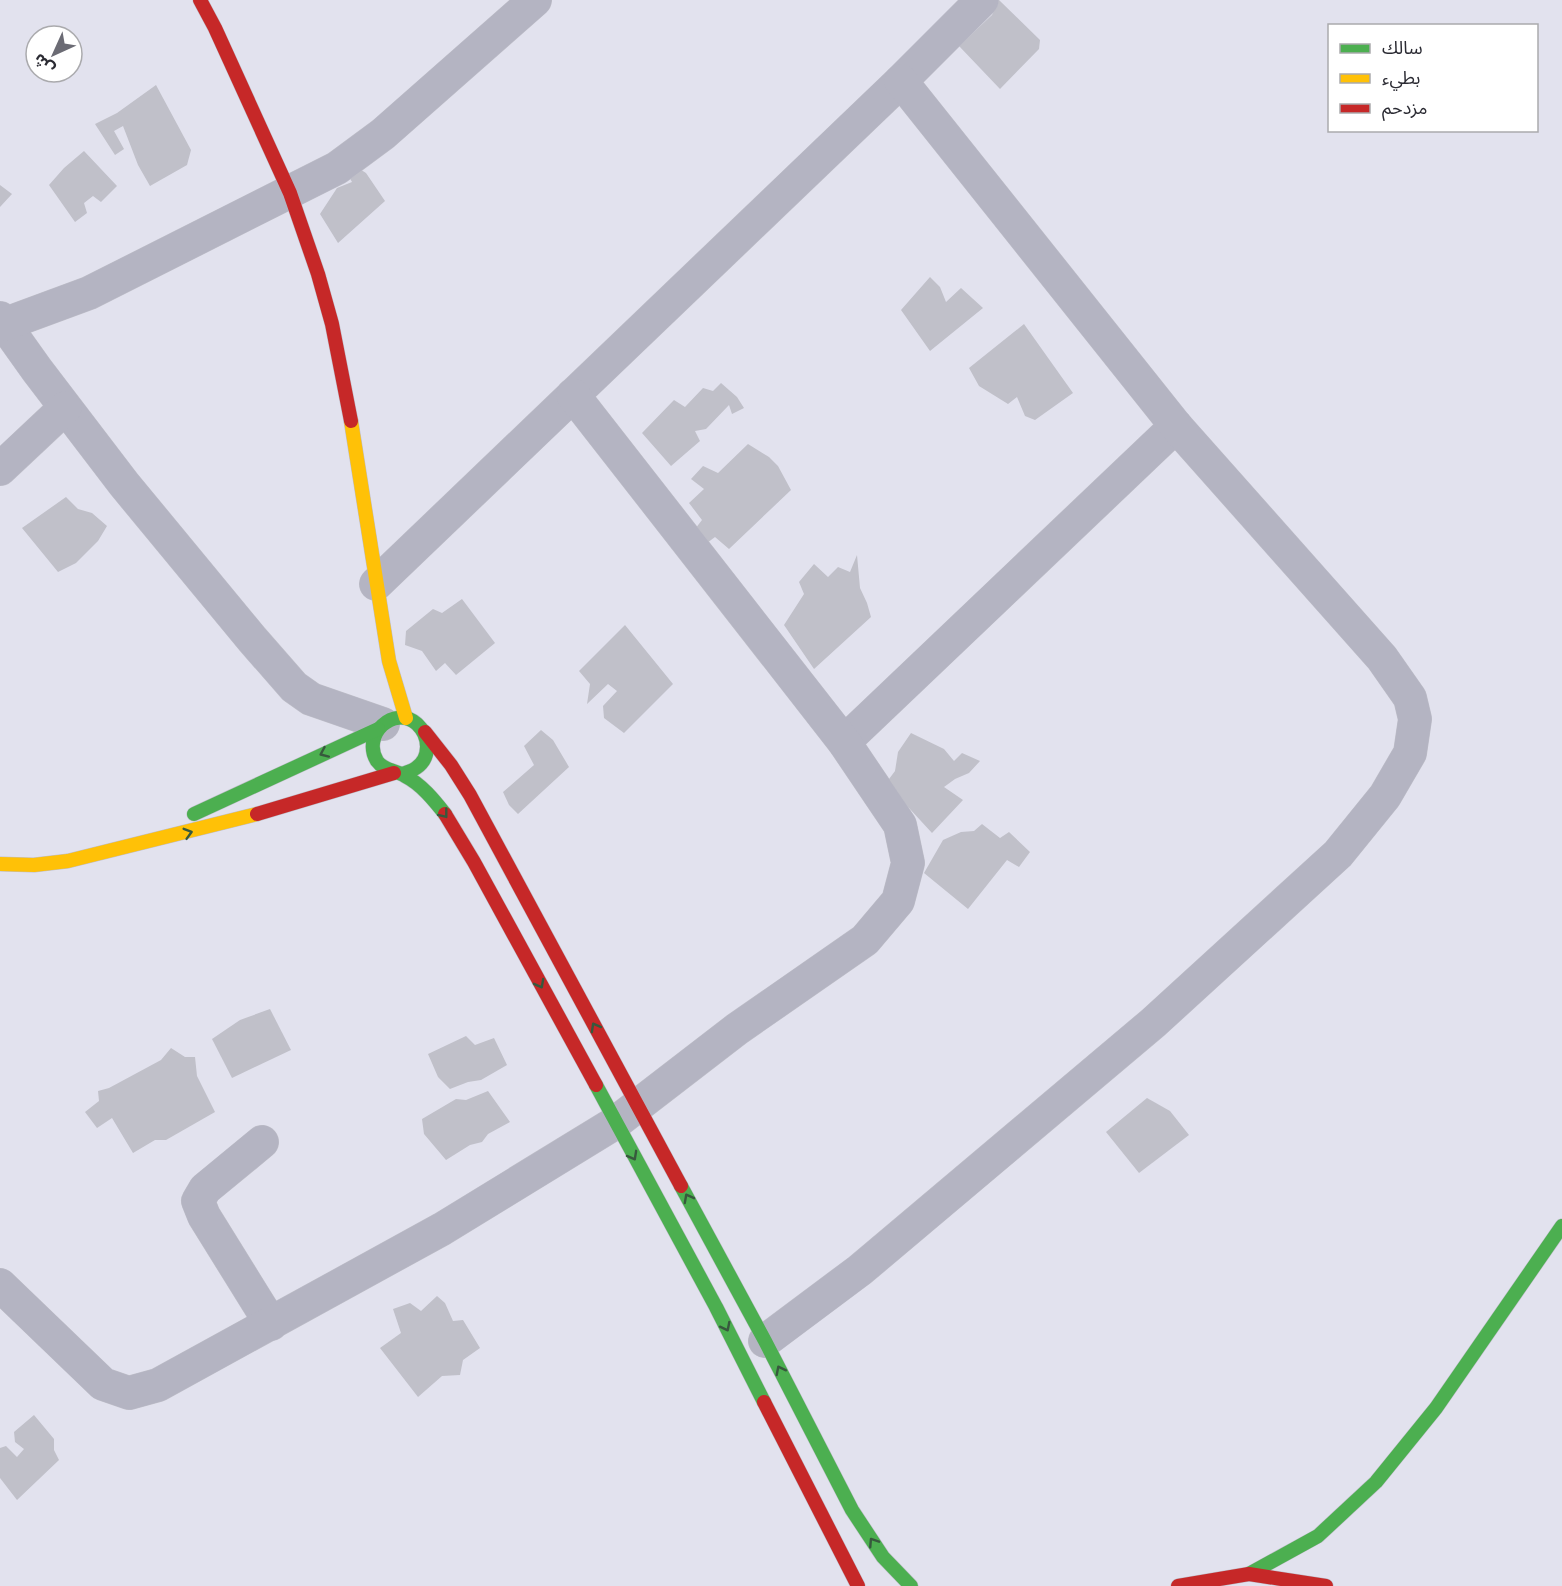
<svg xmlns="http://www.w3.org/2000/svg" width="1562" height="1586" font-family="'Exo 2','Noto Sans Arabic',sans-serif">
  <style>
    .building { fill: #c0c0c9 }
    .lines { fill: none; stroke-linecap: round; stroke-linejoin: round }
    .street-casing { stroke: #bebec8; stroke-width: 34 }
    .fast-casing { stroke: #bebec8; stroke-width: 15 }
    .slow-casing { stroke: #bebec8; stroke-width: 15 }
    .jam-casing { stroke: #bebec8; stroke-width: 15 }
    .street { stroke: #b4b4c2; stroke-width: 33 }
    .fast { stroke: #4caf50; stroke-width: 14 }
    .slow { stroke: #ffc107; stroke-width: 14 }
    .jam { stroke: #c62828; stroke-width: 14 }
    .oneway { stroke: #37593d }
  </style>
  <rect width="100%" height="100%" fill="#e2e2ee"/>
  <!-- building -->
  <g class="building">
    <polygon points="999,0 1040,40 1039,49 1000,89 959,46 992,15"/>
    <polygon points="156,85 191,150 187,165 150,186 138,165 123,126 114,131 124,149 115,155 95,124 117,113"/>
    <polygon points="84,151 117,186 101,202 93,196 84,203 87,213 75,222 49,185 64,168"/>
    <polygon points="355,166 366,173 385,201 338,243 320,214 337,188 352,182 347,173"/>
    <polygon points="0,185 12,194 0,207"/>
    <polygon points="930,277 940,287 946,302 961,288 983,308 930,351 901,310"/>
    <polygon points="1024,324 1073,393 1035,420 1025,416 1017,397 1008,404 979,386 969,368"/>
    <polygon points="721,383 737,397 744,408 732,414 729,405 706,429 695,431 700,441 671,466 642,433 674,400 685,407 703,388 713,391"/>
    <polygon points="748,444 769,457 778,466 791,490 729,549 715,537 707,543 695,529 702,520 689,503 704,489 691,479 703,466 718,473"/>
    <polygon points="66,497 78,509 92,513 107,526 98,541 76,563 58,572 22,528"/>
    <polygon points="857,555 860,588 867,603 871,617 814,669 784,625 804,594 799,582 814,564 828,577 838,567 850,572"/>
    <polygon points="462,599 495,643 456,675 445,663 436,671 422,651 405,645 406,631 433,609 442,613"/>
    <polygon points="625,625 673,684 624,733 604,718 603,706 617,691 608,684 587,704 590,684 579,671"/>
    <polygon points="541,730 553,740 569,767 518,814 509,805 503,792 534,765 524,746"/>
    <polygon points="911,733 944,749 954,761 962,753 980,761 969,773 955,779 944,787 963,800 932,833 909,808 894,794 886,783 895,771 898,752"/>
    <polygon points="982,824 1000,838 1009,832 1030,852 1019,867 1007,860 968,909 924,873 943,840 961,832 974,831"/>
    <polygon points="270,1009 291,1050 232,1078 212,1039 240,1020"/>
    <polygon points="466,1036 475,1045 494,1038 507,1065 481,1080 468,1082 450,1089 438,1077 428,1054"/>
    <polygon points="171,1048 185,1057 195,1057 197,1076 215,1112 166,1140 155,1140 133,1153 112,1118 97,1128 85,1112 99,1101 98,1091 109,1088 161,1060"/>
    <polygon points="488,1091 510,1122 488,1134 482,1142 470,1145 446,1160 424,1134 422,1119 456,1099 466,1100"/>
    <polygon points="1147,1098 1170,1111 1189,1135 1139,1173 1106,1132"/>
    <polygon points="437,1296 445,1303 453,1321 463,1320 480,1348 463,1360 460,1375 442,1376 418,1397 380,1348 401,1333 393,1309 410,1303 421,1311"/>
    <polygon points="34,1415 54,1439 54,1450 59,1460 17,1500 0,1478 0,1448 6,1446 17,1457 24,1449 15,1442 14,1432"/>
  </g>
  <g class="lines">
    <defs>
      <g id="street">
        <polyline points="0,318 37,370 124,484 252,639 294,687 311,699 383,724"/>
        <polyline points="5,324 89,293 337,168 383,134 535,0"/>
        <polyline points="0,469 65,408"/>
        <polyline points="376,584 901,81 982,0"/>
        <polyline points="844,742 1176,426"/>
        <polyline points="262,1142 205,1189 198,1201 204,1216 271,1324"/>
        <polyline points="0,1285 103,1384 129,1393 158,1385 442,1229 615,1123 737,1029 865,940 898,901 908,863 900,825 844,742 573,395"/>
        <polyline points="765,1341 860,1270 1153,1023 1338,854 1385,796 1410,753 1415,719 1410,698 1382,658 1176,426 901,81"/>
      </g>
      <g id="fast">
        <path d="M403 774C407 772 412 771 416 768 431 758 430 736 417 724 394 704 361 735 377 761 384 771 396 770 405 776 421 784 434 800 445 814"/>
        <polyline points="194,814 378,729"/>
        <polyline points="596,1085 716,1307 764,1402"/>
        <polyline points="681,1186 765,1341 852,1510 883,1557 911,1586"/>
        <polyline points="1249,1574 1318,1536 1376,1482 1436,1408 1562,1226"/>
      </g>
      <g id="slow">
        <polyline points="351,421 389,661 406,718"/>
        <polyline points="0,864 34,865 68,861 257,814"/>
      </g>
      <g id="jam">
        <polyline points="200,0 215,28 290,193 318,274 332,324 351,421"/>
        <polyline points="425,732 451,765 470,795 681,1186"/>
        <polyline points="257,814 394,773"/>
        <polyline points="445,814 474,862 596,1085"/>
        <polyline points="764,1402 858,1586"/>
        <polyline points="1178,1586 1249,1574 1326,1586"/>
      </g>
    </defs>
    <!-- street casing -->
    <use href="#street" class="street-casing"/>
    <!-- fast casing -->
    <use href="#fast" class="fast-casing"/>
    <!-- slow casing -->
    <use href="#slow" class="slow-casing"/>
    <!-- jam casing -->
    <use href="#jam" class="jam-casing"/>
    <!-- street -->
    <use href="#street" class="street"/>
    <!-- fast -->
    <use href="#fast" class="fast"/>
    <!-- slow -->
    <use href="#slow" class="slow"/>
    <!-- jam -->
    <use href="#jam" class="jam"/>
  </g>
  <!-- one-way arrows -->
  <defs><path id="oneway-chevron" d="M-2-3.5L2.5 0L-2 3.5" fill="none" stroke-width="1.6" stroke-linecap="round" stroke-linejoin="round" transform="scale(1.5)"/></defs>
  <g class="oneway">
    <use href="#oneway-chevron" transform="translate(324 753) rotate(156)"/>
    <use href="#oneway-chevron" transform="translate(444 814) rotate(52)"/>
    <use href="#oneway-chevron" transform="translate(188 833) rotate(-16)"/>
    <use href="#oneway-chevron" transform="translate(540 984) rotate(62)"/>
    <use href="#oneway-chevron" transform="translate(595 1027) rotate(-119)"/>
    <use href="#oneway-chevron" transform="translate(633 1156) rotate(61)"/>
    <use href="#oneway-chevron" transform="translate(688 1198) rotate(-118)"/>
    <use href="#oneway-chevron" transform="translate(726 1327) rotate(63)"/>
    <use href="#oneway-chevron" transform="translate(780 1370) rotate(-117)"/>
    <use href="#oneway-chevron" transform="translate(873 1542) rotate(-123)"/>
  </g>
  <!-- legend -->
  <rect x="1328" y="24" width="210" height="108" fill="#ffffff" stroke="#aaaaad" stroke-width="1.5"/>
  <rect x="1340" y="44" width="30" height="9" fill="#4caf50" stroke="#aaaaad" stroke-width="1.5"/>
  <text x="1382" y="54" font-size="18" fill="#2b2b33">سالك</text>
  <rect x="1340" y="74" width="30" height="9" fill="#ffc107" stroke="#aaaaad" stroke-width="1.5"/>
  <text x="1382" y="84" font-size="18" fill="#2b2b33">بطيء</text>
  <rect x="1340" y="104" width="30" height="9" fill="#c62828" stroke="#aaaaad" stroke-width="1.5"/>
  <text x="1382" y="114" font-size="18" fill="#2b2b33">مزدحم</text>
  <!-- north arrow -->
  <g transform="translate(54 54) rotate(225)"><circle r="28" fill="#ffffff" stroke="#aaaaad" stroke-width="1.5"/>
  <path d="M0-4.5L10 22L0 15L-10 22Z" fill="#6b6b74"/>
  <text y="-9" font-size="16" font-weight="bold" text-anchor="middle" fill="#2b2b33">ش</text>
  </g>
</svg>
